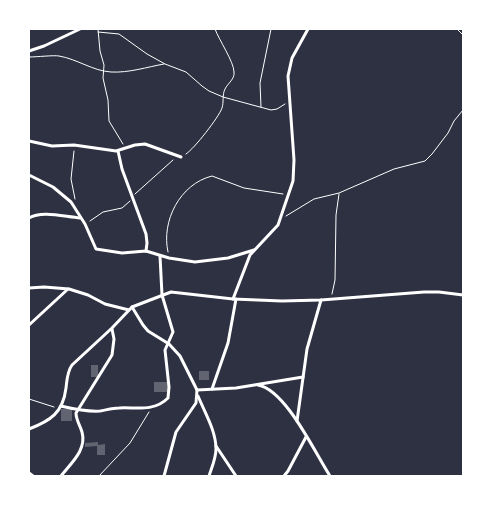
<svg xmlns="http://www.w3.org/2000/svg" width="492" height="505" font-family="Jost,sans-serif">
  <style>
    .building { fill: #626471 }
    .lines { fill: none; stroke-linecap: round; stroke-linejoin: round }
    .path { stroke: #fff; stroke-width: 1 }
    .minor { stroke: #fff; stroke-width: 3 }
  </style>
  <rect width="100%" height="100%" fill="#2d3142"/>
  <!-- building -->
  <g class="building">
    <rect x="91" y="365" width="7" height="12"/>
    <rect x="199" y="371" width="10" height="9"/>
    <rect x="154" y="382" width="14" height="10"/>
    <rect x="61" y="409" width="11" height="12"/>
    <polygon points="98,442 98,445 105,444 105,455 97,455 97,446 85,447 85,443"/>
  </g>
  <g class="lines">
    <!-- path -->
    <g class="path">
      <polyline points="98,29 100,51 104,65 103,78 108,100 109,121 123,144"/>
      <polyline points="457,29 463,35"/>
      <polyline points="98,32 119,34 147,54 165,64 186,72 202,86 209,91 223,97 271,110 277,109 285,104"/>
      <path d="M29 57C37 57 54 55 59 56 77 59 93 71 111 72 129 73 147 67 164 64"/>
      <polyline points="261,107 260,83 271,29"/>
      <polyline points="74,151 71,179 75,199"/>
      <path d="M186 154C194 149 219 117 222 108 224 102 222 95 225 89 228 83 235 79 234 72 234 62 219 40 215 29"/>
      <polyline points="135,194 173,160"/>
      <polyline points="286,216 314,199 339,193 394,169 425,161 432,154 448,133 454,121 463,110"/>
      <polyline points="90,221 103,212 122,208 130,201"/>
      <path d="M168 252C161 221 180 184 212 176L244 188 283 194"/>
      <polyline points="332,294 335,280 336,215 339,194"/>
      <polyline points="29,399 54,407"/>
      <polyline points="99,476 130,443 149,412"/>
    </g>
    <!-- minor -->
    <g class="minor">
      <polyline points="29,51 44,46 80,29"/>
      <polyline points="29,141 52,146 74,145 116,151 135,145 145,144 181,157"/>
      <polyline points="118,151 122,169 146,234 147,243 146,251"/>
      <polyline points="29,175 53,187 71,202 85,224 96,249 122,253 146,251 169,258 195,262 228,258 254,250"/>
      <path d="M29 218C42 210 65 217 80 218"/>
      <polyline points="29,288 44,287 69,289 88,295 105,304 129,310"/>
      <polyline points="233,299 250,255 278,225 293,181 294,160 288,76 292,58 308,29"/>
      <polyline points="132,307 143,325 148,331 169,344 180,356 197,390 196,403 176,432 164,476"/>
      <polyline points="29,325 68,289"/>
      <path d="M258 385C286 390 315 453 330 476"/>
      <polyline points="212,389 228,343 236,299"/>
      <polyline points="197,390 236,388 303,377"/>
      <path d="M198 396C205 413 216 431 216 449 216 458 212 467 209 476"/>
      <path d="M61 406C74 409 86 412 100 411 106 410 113 408 119 408 136 407 154 412 168 398L169 387 165 350 173 332 162 295 160 256"/>
      <polyline points="297,421 307,349 321,300"/>
      <path d="M29 429C50 421 63 413 66 388 67 380 67 372 72 365L112 328 132 307 171 292 233 299 282 301 321 300 424 292H439L463 295"/>
      <polyline points="216,446 236,476"/>
      <polyline points="29,473 33,476"/>
      <path d="M61 476C71 463 87 450 82 432 80 425 76 420 76 413L112 355 114 339 112 329"/>
      <polyline points="284,476 288,471 306,437"/>
    </g>
  </g>
  <!-- border -->
  <rect width="492" height="505" fill="none" stroke="#ffffff" stroke-width="60"/>
</svg>
